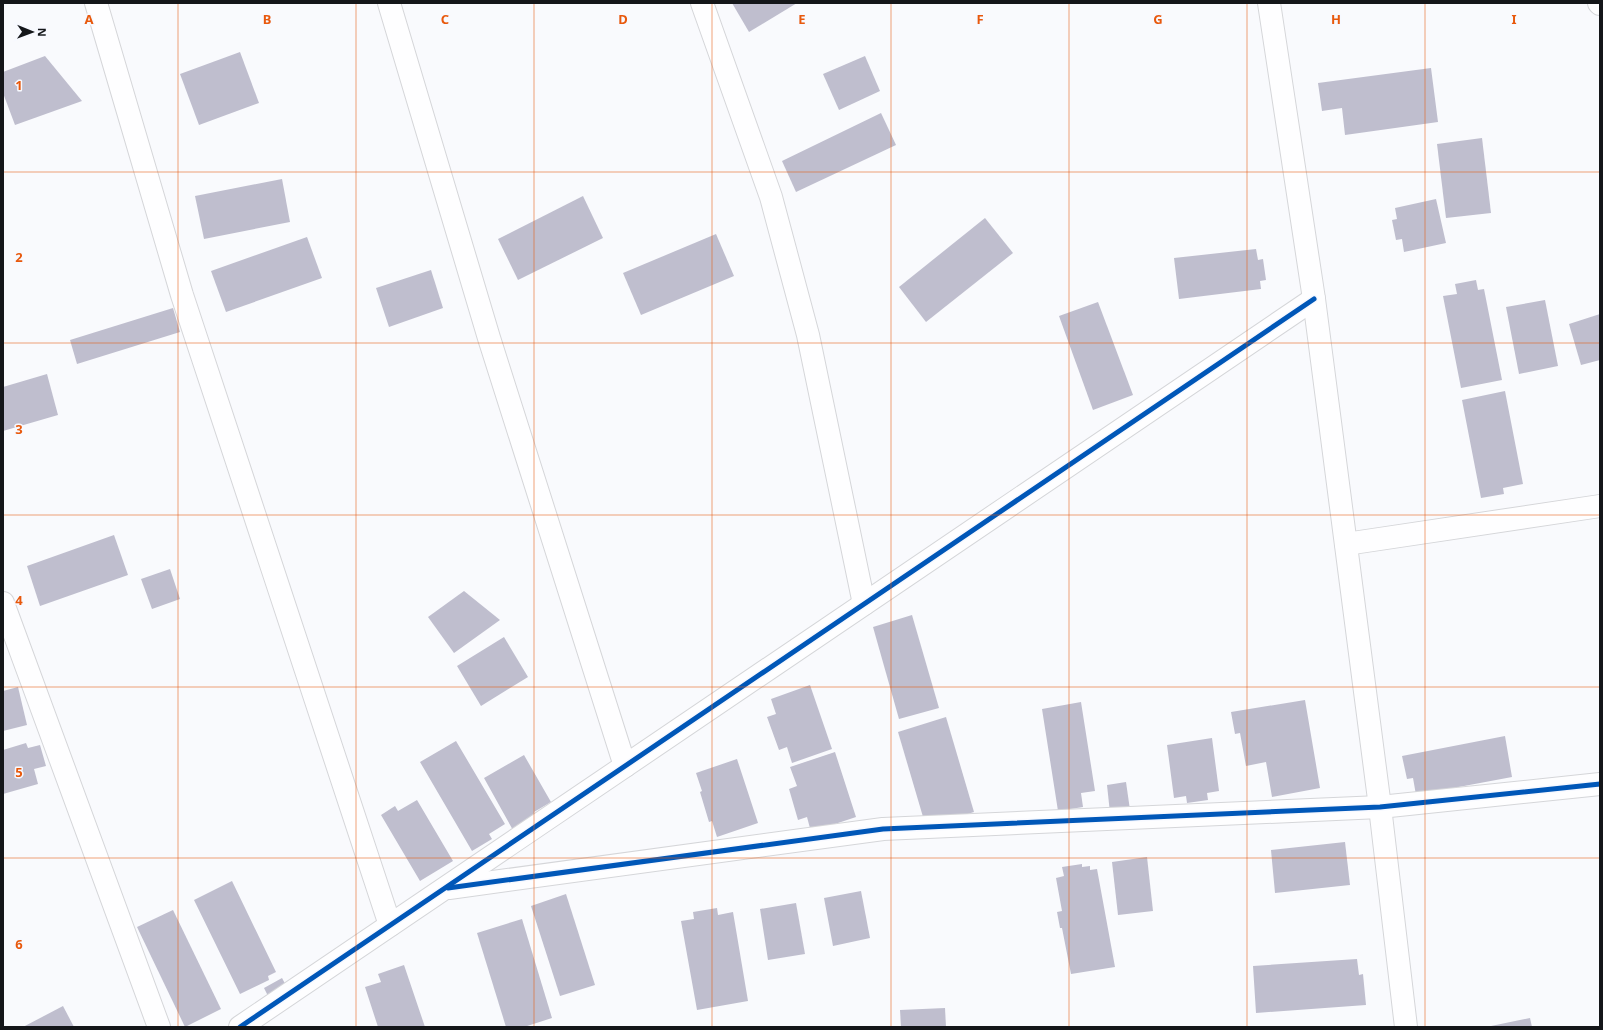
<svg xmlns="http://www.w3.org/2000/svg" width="1603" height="1030" font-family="'Noto Sans',sans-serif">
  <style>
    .building { fill: #bfbece }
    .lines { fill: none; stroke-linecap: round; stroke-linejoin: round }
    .minor-casing { stroke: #d5d6d9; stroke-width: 24 }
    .minor { stroke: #fefeff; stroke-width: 22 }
    .cycleway-casing { stroke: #f7f9ff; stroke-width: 8 }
    .cycleway { stroke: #0057b8; stroke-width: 5 }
    .grid { fill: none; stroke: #e8590c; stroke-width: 1; stroke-opacity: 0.55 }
    .grid-label { font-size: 13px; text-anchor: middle; font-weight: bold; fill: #e8590c; stroke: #f7f9ff; stroke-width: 3; stroke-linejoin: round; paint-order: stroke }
  </style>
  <rect width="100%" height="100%" fill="#f9fafd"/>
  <!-- building -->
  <g class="building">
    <polygon points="732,3 797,3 749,32"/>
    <polygon points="240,52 259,103 199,125 180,74"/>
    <polygon points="45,56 82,101 15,125 3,93 3,72"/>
    <polygon points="865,56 880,91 839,110 823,74"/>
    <polygon points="1431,68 1438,122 1345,135 1342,108 1322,111 1318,83"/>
    <polygon points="881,113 896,145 796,192 782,161"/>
    <polygon points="1482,138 1491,213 1446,218 1437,144"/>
    <polygon points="282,179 290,222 204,239 195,196"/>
    <polygon points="583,196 603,238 518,280 498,239"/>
    <polygon points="1436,199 1446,243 1404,252 1402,239 1396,240 1392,220 1397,219 1395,208"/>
    <polygon points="985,218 1013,253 926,322 899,287"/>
    <polygon points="716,234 734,276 641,315 623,273"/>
    <polygon points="307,237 322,278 226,312 211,271"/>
    <polygon points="1256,249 1258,260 1263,259 1266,280 1260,281 1261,289 1179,299 1174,258"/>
    <polygon points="431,270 443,308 389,327 376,288"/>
    <polygon points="1476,280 1478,290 1484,289 1502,380 1461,388 1443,296 1457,294 1455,284"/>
    <polygon points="1545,300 1558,366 1519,374 1506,307"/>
    <polygon points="1098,302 1133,395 1093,410 1059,316"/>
    <polygon points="173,308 180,332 77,364 70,340"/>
    <polygon points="1600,314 1600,360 1581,365 1569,324"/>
    <polygon points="47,374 58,415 3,431 3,387"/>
    <polygon points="1505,391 1523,484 1503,488 1504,494 1481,498 1462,400"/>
    <polygon points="114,535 128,575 40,606 27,566"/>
    <polygon points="170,569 180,599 152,609 141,579"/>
    <polygon points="464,591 500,620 454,653 428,617"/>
    <polygon points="912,615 939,708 899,719 873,627"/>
    <polygon points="504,637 528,677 481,706 457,666"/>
    <polygon points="810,685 832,749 792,763 787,747 779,750 767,717 776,714 771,699"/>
    <polygon points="18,687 27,725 3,731 3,691"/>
    <polygon points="1305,700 1320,788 1272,797 1266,762 1246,766 1240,733 1235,734 1231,712"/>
    <polygon points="1081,702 1095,791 1081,793 1083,807 1058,811 1042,709"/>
    <polygon points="946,717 974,812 926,827 898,732"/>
    <polygon points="1505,736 1512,777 1416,795 1413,778 1407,779 1402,756"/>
    <polygon points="1212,738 1219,791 1207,793 1208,800 1187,803 1186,796 1174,798 1167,745"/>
    <polygon points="456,741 505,824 489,834 492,839 472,851 420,762"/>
    <polygon points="26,743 28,748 40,745 46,766 34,769 38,784 3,794 3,750"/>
    <polygon points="835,752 856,817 811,832 807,817 798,820 789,789 797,786 790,767"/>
    <polygon points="524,755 551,802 534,812 537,819 514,832 484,778"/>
    <polygon points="737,759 758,823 717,837 712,821 709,822 700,792 702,791 696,773"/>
    <polygon points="1126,782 1130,810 1110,813 1107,785"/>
    <polygon points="417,800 453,861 420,881 381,815 395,806 398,811"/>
    <polygon points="1345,842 1350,885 1275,893 1271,850"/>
    <polygon points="1147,857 1153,911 1118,915 1112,862"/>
    <polygon points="1082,864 1082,867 1090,866 1090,870 1097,869 1115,967 1071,974 1062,928 1060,928 1057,912 1062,911 1056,878 1064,876 1062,867"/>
    <polygon points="232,881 276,972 268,976 269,980 240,994 194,900"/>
    <polygon points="861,891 870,938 833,946 824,898"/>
    <polygon points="566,894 595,985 560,996 531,906"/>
    <polygon points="796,903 805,954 768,960 760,909"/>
    <polygon points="717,908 718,915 733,912 748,1001 697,1010 681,921 694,919 693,912"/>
    <polygon points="173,910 221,1009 185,1027 137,927"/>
    <polygon points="522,919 552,1018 524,1027 506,1027 477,933"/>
    <polygon points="1357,959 1359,975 1363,974 1366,1005 1256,1013 1253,966"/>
    <polygon points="404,965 425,1027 378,1027 365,987 381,982 378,974"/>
    <polygon points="282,978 289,991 270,1000 264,988"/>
    <polygon points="63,1006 74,1027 23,1027"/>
    <polygon points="945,1008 946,1027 901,1027 900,1010"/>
    <polygon points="1530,1018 1532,1027 1491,1027 1491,1026"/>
  </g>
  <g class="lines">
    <defs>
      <g id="minor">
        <polyline points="96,3 182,295 390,925"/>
        <polyline points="389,3 489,338 625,766"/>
        <polyline points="702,3 771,197 808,335 864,604"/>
        <polyline points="1269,3 1314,299 1380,807 1406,1027"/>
        <polyline points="1599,3 1600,4"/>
        <polyline points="1346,544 1600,506"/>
        <polyline points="3,603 159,1027"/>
        <polyline points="449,888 883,829 1380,807 1600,784"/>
        <polyline points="240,1027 1314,299"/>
      </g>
    </defs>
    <!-- minor casing -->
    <use href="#minor" class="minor-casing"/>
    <!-- minor -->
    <use href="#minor" class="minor"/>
    <defs>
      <g id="cycleway">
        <polyline points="448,888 883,829 1380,807 1600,784"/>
        <polyline points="240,1027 1314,299"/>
      </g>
    </defs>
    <!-- cycleway casing -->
    <use href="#cycleway" class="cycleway-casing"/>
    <!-- cycleway -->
    <use href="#cycleway" class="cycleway"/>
  </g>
  <!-- grid -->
  <path class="grid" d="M178 3V1027M356 3V1027M534 3V1027M712 3V1027M891 3V1027M1069 3V1027M1247 3V1027M1425 3V1027M3 172H1600M3 343H1600M3 515H1600M3 687H1600M3 858H1600"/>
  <g class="grid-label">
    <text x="89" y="24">A</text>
    <text x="267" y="24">B</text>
    <text x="445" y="24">C</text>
    <text x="623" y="24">D</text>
    <text x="802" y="24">E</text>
    <text x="980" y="24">F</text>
    <text x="1158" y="24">G</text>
    <text x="1336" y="24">H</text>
    <text x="1514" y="24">I</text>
    <text x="19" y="90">1</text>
    <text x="19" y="262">2</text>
    <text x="19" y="434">3</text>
    <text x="19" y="605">4</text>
    <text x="19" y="777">5</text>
    <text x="19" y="949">6</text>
  </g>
  <!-- border -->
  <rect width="1603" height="1030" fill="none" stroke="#141619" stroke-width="8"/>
  <!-- north arrow -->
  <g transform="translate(32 32) rotate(91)" stroke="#f7f9ff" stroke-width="3" paint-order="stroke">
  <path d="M0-3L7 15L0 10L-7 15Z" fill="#141619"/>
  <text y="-6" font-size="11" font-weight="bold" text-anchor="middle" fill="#141619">N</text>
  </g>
</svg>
